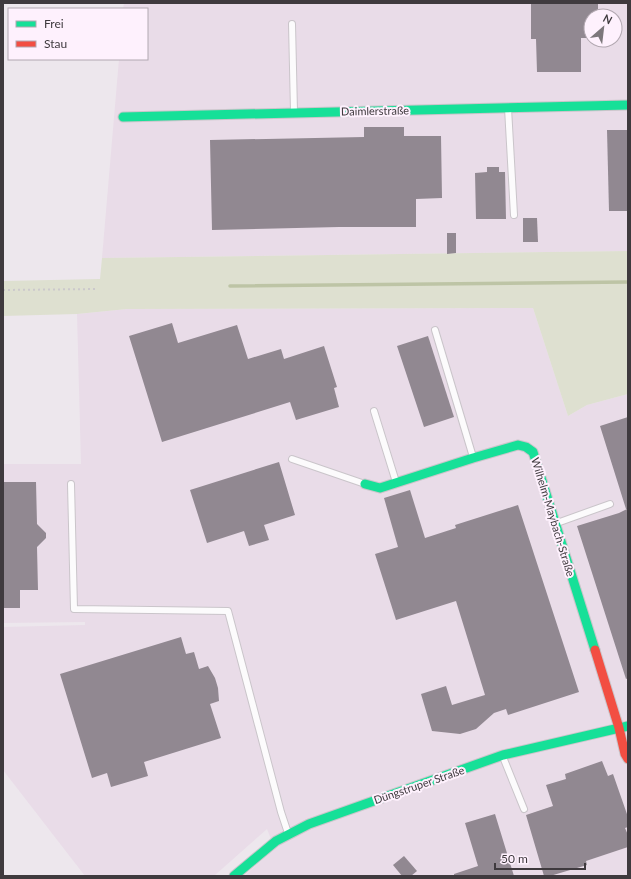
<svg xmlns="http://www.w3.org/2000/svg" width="631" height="879" font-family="Lato,sans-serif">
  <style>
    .built { fill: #e9dce8; fill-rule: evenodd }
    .green { fill: #dee0d0 }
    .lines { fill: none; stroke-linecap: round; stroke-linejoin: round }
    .stream { stroke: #bdc4a5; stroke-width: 3.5 }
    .building { fill: #918891 }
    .lane-casing { stroke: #cac5ca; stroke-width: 8 }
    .fast-casing { stroke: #cac5ca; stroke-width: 11 }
    .jam-casing { stroke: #cac5ca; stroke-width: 11 }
    .path { stroke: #cbc8cb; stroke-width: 2; stroke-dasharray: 2 3; stroke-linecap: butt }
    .lane { stroke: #fcfbfc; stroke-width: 6 }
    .fast { stroke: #16e098; stroke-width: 9 }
    .jam { stroke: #f24e42; stroke-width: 9 }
    .labels { text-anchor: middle; stroke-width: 4; stroke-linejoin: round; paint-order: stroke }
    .street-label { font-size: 11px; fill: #3f3a3e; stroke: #fef1fd }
  </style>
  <rect width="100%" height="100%" fill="#ede7ed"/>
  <!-- built -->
  <g class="built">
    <path d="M124 3H628V251L102 258 119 59H147V9H123ZM591 16H615V40H591Z"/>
    <polygon points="533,308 568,416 587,405 628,394 628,876 244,876 275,849 267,829 214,876 85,876 3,770 3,627 85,625 85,622 3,623 3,464 81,464 77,314 127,309"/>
  </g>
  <!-- green -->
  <polygon class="green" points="628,251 628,394 587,405 568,416 533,308 127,309 77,314 3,316 3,281 100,279 102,258"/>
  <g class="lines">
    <!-- stream -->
    <polyline class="stream" points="230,286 628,282"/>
  </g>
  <!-- building -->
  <g class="building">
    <polygon points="531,3 598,3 598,16 591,16 591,38 581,38 581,72 537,72 536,39 531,39"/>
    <polygon points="364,127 404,127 404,136 441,136 442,198 416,199 416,227 339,227 212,230 210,140 364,137"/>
    <polygon points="607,130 628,130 628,211 609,211"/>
    <polygon points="487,167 499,167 499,172 505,172 506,219 476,219 475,173 487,172"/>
    <polygon points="523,218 537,218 538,242 523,242"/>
    <polygon points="447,233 456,233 456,253 447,254"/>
    <polygon points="172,323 178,343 237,325 248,359 281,349 284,359 324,346 337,387 334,388 339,407 296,420 290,402 162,442 129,336"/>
    <polygon points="428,336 454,417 424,427 397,346"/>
    <polygon points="628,417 628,678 626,679 577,526 619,513 627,509 626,509 600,426"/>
    <polygon points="279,462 295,515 264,525 269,540 249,546 244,531 207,543 190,490"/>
    <polygon points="3,482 36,482 37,524 46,533 46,538 37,547 38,590 20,590 20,608 3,608"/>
    <polygon points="410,490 425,538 456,528 455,525 518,505 579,692 508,715 506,709 494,713 476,729 460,734 432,731 421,694 446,686 452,705 485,695 456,601 396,620 375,554 398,547 384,498"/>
    <polygon points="181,637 186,654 194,652 199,669 208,666 215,678 218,688 219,701 210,704 221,738 144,762 148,776 111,787 107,773 92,778 60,674"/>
    <polygon points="602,761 608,776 613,774 628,817 628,827 625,828 628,835 628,847 586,861 587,865 550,876 544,876 526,815 553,806 546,785 566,779 565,774"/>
    <polygon points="495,814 514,876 454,876 454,874 478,866 465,823"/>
    <polygon points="404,856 417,871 411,876 402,876 393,865"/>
  </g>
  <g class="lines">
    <defs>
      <g id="lane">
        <polyline points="292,24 294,112"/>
        <polyline points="508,108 514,215"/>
        <polyline points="435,330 473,457"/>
        <polyline points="374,411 396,482"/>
        <polyline points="292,459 365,484"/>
        <polyline points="71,484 74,609 228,611 281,812 288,833"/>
        <polyline points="557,523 610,504"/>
        <polyline points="503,757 524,809"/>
      </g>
      <g id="fast">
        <polyline points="123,117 628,105"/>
        <polyline points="365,484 380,488 473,458 518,445 526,447 533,452 595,650"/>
        <polyline points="234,876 276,841 309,824 503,755 628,726"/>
      </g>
      <polyline id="jam" points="595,650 619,728 625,754 628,759"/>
    </defs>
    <!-- lane casing -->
    <use href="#lane" class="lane-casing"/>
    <!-- fast casing -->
    <use href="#fast" class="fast-casing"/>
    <!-- jam casing -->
    <use href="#jam" class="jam-casing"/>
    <!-- path -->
    <polyline class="path" points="3,290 98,289"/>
    <!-- lane -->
    <use href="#lane" class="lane"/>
    <!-- fast -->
    <use href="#fast" class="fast"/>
    <!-- jam -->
    <use href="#jam" class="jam"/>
  </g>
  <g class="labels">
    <!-- street labels -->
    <g class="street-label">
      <text transform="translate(375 111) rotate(-1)" y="4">Daimlerstraße</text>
      <text transform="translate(553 517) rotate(73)" y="4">Wilhelm-Maybach-Straße</text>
      <text transform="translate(419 785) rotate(-19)" y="4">Düngstruper Straße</text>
    </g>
  </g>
  <!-- border -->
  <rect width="631" height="879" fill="none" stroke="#3f3a3e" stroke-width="8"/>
  <!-- legend -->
  <rect x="8" y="8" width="140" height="52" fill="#fef1fd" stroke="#b2a8b1"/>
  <rect x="16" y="21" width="20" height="6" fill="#16e098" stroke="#b2a8b1"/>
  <text x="44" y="28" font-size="12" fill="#3f3a3e">Frei</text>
  <rect x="16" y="41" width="20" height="6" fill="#f24e42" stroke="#b2a8b1"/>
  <text x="44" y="48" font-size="12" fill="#3f3a3e">Stau</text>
  <!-- north arrow -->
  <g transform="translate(603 28) rotate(28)"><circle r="19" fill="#fef1fd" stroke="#b2a8b1"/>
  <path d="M0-3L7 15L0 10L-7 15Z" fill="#7c777b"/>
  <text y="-6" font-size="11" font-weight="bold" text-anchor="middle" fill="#3f3a3e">N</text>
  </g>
  <!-- scale -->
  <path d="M495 863v6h90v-6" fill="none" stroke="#3f3a3e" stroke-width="2"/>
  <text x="501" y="863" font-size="12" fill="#3f3a3e" stroke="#fef1fd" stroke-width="3" paint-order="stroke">50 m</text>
</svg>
